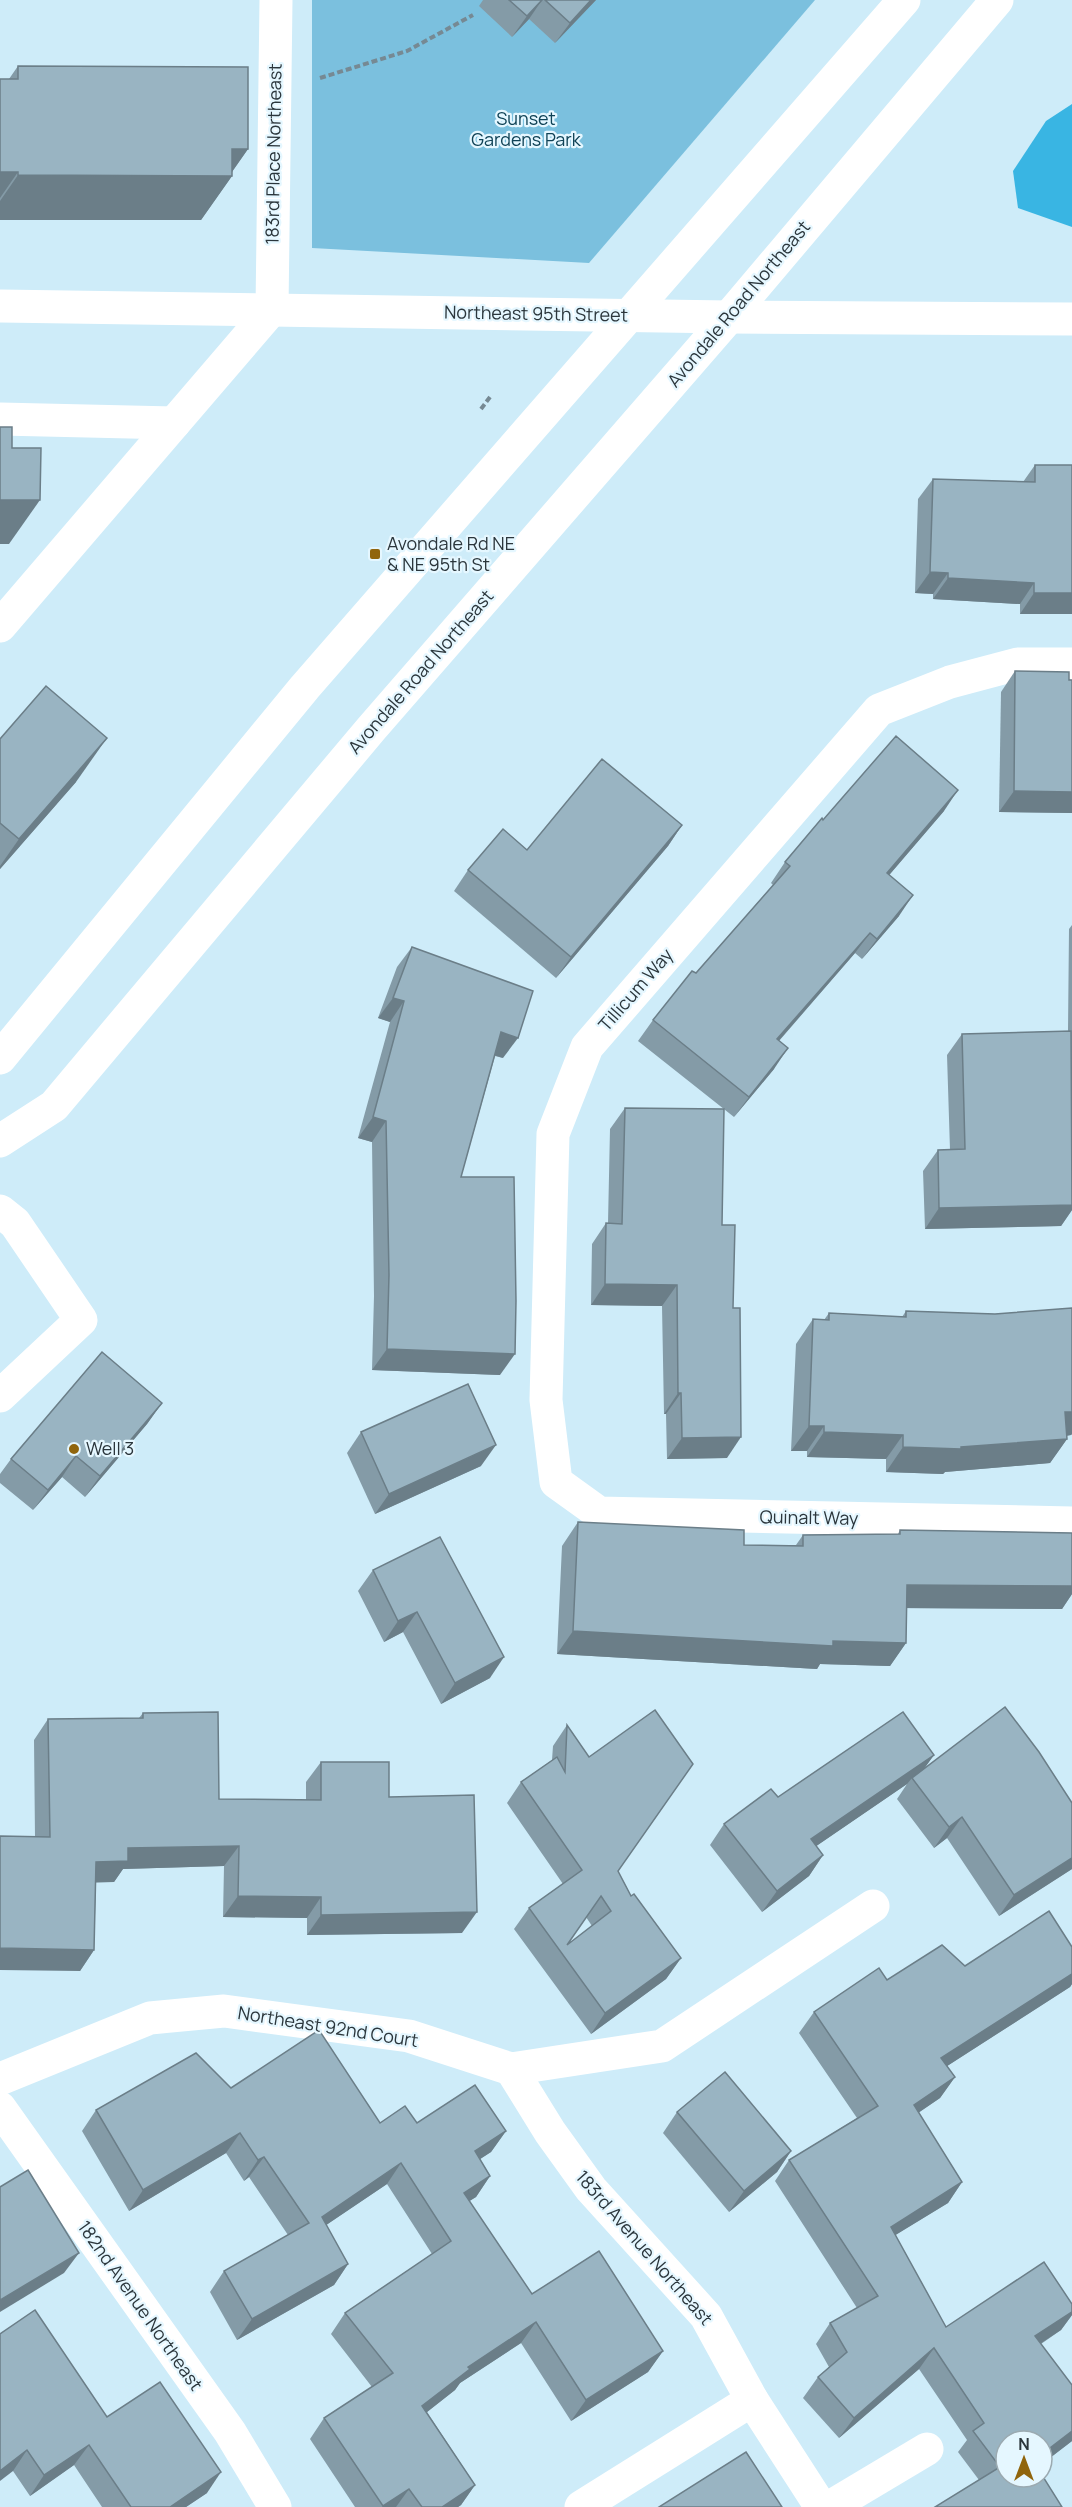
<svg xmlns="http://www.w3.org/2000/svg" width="1072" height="2507" font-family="Manrope,sans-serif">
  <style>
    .green { fill: #7bc0de }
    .water { fill: #39b5e3 }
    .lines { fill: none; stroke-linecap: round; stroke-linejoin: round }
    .path { stroke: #768993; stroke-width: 4; stroke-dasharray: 6 3; stroke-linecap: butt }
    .minor { stroke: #fff; stroke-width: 33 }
    .major { stroke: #fff; stroke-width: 33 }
    .wall { fill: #849ba7; fill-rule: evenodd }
    .shaded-wall { fill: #6b7e88 }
    .building { fill: #99b4c2; stroke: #6b7e88; stroke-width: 1.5; fill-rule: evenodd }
    .poi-dot { fill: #90650d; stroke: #e5f7ff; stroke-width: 2 }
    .labels { text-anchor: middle; stroke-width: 4.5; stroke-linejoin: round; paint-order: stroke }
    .park-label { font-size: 18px; fill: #104357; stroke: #e5f7ff }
    .street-label { font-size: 18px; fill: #2b363c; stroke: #e5f7ff }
    .poi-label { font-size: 18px; fill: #2b363c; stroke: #e5f7ff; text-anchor: start }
  </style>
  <rect width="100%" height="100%" fill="#ceecf9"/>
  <!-- green -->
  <polygon class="green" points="312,0 815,0 589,263 312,248"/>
  <!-- water -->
  <polygon class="water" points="1072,104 1072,227 1018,208 1013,171 1046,121"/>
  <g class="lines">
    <!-- path -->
    <g class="path">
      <polyline points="320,78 407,51 473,15"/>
      <polyline points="481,409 490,397"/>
    </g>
    <!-- minor -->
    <g class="minor">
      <polyline points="0,306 729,317 1072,319"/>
      <polyline points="0,419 174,423"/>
      <polyline points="0,626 272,309 276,0"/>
      <polyline points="1072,664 1018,664 950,682 879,710 587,1047 553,1134 546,1400 556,1482 599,1513 1072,1523"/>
      <polyline points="0,1211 15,1223 81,1320 0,1396"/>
      <polyline points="511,2069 550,2132 591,2189 706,2316 752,2400 821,2507"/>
      <polyline points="0,2079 150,2018 224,2011 409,2036 511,2069 662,2046 873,1906"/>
      <polyline points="0,2108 230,2432 275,2507"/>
      <polyline points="581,2507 752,2400"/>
      <polyline points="830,2507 927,2449"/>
    </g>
    <!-- major -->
    <g class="major">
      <polyline points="0,1058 305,687 904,0"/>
      <polyline points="0,1141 54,1106 371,729 729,317 997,0"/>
    </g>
  </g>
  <!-- wall -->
  <g class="wall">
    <polygon points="483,0 596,0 555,43 529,19 512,37 479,6"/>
    <polygon points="18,66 248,149 232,172 232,176 201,220 0,220 0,79 9,79"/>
    <polygon points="1035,465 1072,614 1020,614 1020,604 933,599 933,594 915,593 918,499 933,479 1023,482"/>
    <polygon points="1015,671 1072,680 1072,813 999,812 1001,692"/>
    <polygon points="0,739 76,782 0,869"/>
    <polygon points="944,811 889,875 899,916 862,959 855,953 779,1041 774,1069 734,1117 638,1041 653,1020 696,973 773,885 771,883 785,862 823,820"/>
    <polygon points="682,825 668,846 556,978 454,891 468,870 527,850"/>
    <polygon points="1072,925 1072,1210 1061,1226 925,1229 923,1171 938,1150 950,1150 947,1055 962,1034 1068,1031 1069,929"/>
    <polygon points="412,947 503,1058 495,1056 461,1177 500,1375 372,1370 374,1296 372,1142 358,1138 390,1022 378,1018 397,967"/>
    <polygon points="625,1108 722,1225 727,1458 667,1459 666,1414 664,1414 662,1306 591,1305 592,1244 606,1223 608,1223 610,1129"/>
    <polygon points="1072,1308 1072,1434 1071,1435 1067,1436 1067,1439 1050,1463 945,1472 943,1474 886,1472 886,1459 807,1457 807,1451 791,1451 796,1344 813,1319 824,1320 829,1313 902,1317 906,1311 995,1314"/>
    <polygon points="162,1403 147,1424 85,1497 62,1477 33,1510 0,1483 0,1474 11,1459"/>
    <polygon points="361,1432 481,1466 375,1514 347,1453"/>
    <polygon points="578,1522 744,1545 796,1545 803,1535 898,1534 900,1530 1072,1533 1072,1594 1062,1609 906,1608 906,1643 890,1666 820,1664 817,1669 557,1654 562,1546"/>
    <polygon points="373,1570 490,1678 441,1704 403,1632 384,1642 358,1591"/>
    <polygon points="143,1713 219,1799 306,1800 306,1782 321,1762 389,1797 462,1933 307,1935 307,1918 223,1917 224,1866 123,1869 114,1882 96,1882 94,1950 80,1971 35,1837 34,1740 48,1719 139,1718"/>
    <path d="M567 1725 618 1871 631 1896 681 1958 666 1979 591 2034 514 1929 529 1908 563 1884 507 1803 521 1782 552 1760 553 1746ZM586 1917 592 1926 567 1945Z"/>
    <polygon points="934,1755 924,1768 1072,1803 1072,1869 999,1916 947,1838 934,1848 897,1799 907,1784 816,1846 823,1855 809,1876 762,1912 710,1845 724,1824 778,1797"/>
    <polygon points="1072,1947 1072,1984 1070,1987 947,2066 955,2077 940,2098 918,2113 962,2182 948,2203 895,2235 946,2327 1072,2304 1072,2315 1061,2330 1041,2344 1072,2441 1042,2464 1042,2441 1006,2477 979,2480 958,2452 967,2440 919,2369 839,2438 803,2398 818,2377 829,2367 816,2344 830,2323 857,2308 775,2181 789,2160 857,2118 799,2033 814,2012 887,1980"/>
    <polygon points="231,2088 380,2123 417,2123 506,2131 491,2152 480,2159 490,2176 476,2197 469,2201 532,2294 663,2351 648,2372 571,2421 521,2343 460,2383 455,2390 427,2412 475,2485 461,2505 458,2507 355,2507 310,2439 324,2418 372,2387 331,2334 345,2313 432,2254 387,2184 326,2225 348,2264 334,2285 237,2340 210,2292 224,2271 288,2235 249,2177 244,2181 226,2153 129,2211 82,2131 96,2110"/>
    <polygon points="677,2112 791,2151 777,2172 729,2212 663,2133"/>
    <polygon points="0,2334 107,2417 207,2493 186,2507 102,2507 74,2465 30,2496 13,2471"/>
  </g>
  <!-- shaded-wall -->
  <g class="shaded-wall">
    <polygon points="542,0 529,19 512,37 527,16"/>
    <polygon points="591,0 596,0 555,43 570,23"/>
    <polygon points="232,149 248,149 229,176 232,176 201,220 0,220 0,201 18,175"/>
    <polygon points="0,172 18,172 0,198"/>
    <polygon points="0,500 40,500 9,544 0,544"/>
    <polygon points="930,572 948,573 933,594 915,593"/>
    <polygon points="948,578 1034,583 1020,604 933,599"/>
    <polygon points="1034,593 1072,593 1072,614 1020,614"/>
    <polygon points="107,738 76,782 0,869 0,866 19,839"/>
    <polygon points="958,790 944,811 873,894 887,873"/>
    <polygon points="1014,791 1072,792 1072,813 999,812"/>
    <polygon points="682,825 668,846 556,978 571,957"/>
    <polygon points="913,895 899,916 862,959 877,939"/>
    <polygon points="870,933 855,953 762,1060 777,1039"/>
    <polygon points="393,998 404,1001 390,1022 378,1018"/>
    <polygon points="501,1032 518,1038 503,1058 487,1053"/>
    <polygon points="788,1048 774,1069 734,1117 749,1097"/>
    <polygon points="373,1117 386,1121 372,1142 358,1138"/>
    <polygon points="1072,1205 1072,1210 1061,1226 925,1229 939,1208"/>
    <polygon points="605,1284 677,1285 662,1306 591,1305"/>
    <polygon points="387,1349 515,1354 500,1375 372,1370"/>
    <polygon points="678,1393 681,1393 666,1414 664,1414"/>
    <polygon points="162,1403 147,1424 85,1497 100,1476"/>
    <polygon points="1065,1412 1072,1412 1072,1434 1071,1435 1048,1437"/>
    <polygon points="809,1426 824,1426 807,1451 791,1451"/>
    <polygon points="824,1432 903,1435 886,1459 807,1457"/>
    <polygon points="741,1437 727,1458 667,1459 682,1438"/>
    <polygon points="1067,1439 1050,1463 945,1472 943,1474 886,1472 903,1447 961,1447"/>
    <polygon points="496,1445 481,1466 375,1514 389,1494"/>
    <polygon points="76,1456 62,1477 33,1510 48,1490"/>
    <polygon points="907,1585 1072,1586 1072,1594 1062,1609 891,1608"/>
    <polygon points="417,1612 403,1632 384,1642 398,1621"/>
    <polygon points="573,1631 906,1643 890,1666 820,1664 817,1669 557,1654"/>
    <polygon points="504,1657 490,1678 441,1704 455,1683"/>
    <polygon points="934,1755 919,1776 912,1778 907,1784 796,1860 811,1839"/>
    <polygon points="962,1817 947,1838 934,1848 949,1827"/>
    <polygon points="239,1846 224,1866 123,1869 114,1882 82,1883 96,1862 128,1848"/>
    <polygon points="823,1855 809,1876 762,1912 777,1891"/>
    <polygon points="1072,1858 1072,1869 999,1916 1014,1895"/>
    <polygon points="238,1896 321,1897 307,1918 223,1917"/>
    <polygon points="477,1912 462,1933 307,1935 321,1915"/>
    <polygon points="0,1948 94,1950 80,1971 0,1970"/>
    <polygon points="681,1958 666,1979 591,2034 605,2013"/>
    <polygon points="1072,1974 1072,1984 1070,1987 927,2079 941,2058"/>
    <polygon points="955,2077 940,2098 899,2126 914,2105"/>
    <polygon points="506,2131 491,2152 460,2172 475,2151"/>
    <polygon points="240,2133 226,2153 129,2211 143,2190"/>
    <polygon points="791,2151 777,2172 729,2212 744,2191"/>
    <polygon points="264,2157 249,2177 244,2181 258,2160"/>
    <polygon points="401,2163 387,2184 307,2238 322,2217"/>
    <polygon points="490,2176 476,2197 449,2214 464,2193"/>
    <polygon points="962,2182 948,2203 876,2247 891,2227"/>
    <polygon points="79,2253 64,2273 0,2312 0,2300"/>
    <polygon points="348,2264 334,2285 237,2340 252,2319"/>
    <polygon points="1072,2312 1072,2315 1061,2330 1020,2357 1035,2336"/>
    <polygon points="536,2322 521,2343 460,2383 455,2390 408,2427 422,2406 468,2367"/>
    <polygon points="934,2348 919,2369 839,2438 854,2418"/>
    <polygon points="663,2351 648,2372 571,2421 586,2400"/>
    <polygon points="1072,2431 1072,2441 1042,2464 1042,2454"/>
    <polygon points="89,2445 74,2465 30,2496 44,2475"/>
    <polygon points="27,2450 13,2471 0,2481 0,2471"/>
    <polygon points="221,2472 207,2493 186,2507 170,2507"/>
    <polygon points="475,2485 461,2505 458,2507 442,2507"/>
    <polygon points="409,2489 396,2507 382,2507 383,2506"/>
  </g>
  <!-- building -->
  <g class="building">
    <polygon points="509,0 542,0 527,16"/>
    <polygon points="545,0 591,0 570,23"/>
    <polygon points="18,66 248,67 248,149 232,149 232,176 18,175 18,172 0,172 0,79 18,79"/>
    <polygon points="0,427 12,427 12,448 41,448 40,500 0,500"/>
    <polygon points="1035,465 1072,465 1072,593 1034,593 1034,583 948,578 948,573 930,572 933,479 1035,482"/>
    <polygon points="1015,671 1069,672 1069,680 1072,680 1072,792 1014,791"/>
    <polygon points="46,686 107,738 19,839 0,823 0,739"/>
    <polygon points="896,736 958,790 887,873 913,895 877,939 870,933 777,1039 788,1048 749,1097 653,1020 692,971 696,973 790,866 785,862 822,818 823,820"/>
    <polygon points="602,759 682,825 571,957 468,870 503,829 527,850"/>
    <polygon points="412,947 533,991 518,1038 501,1032 461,1177 514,1177 516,1301 515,1354 387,1349 389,1275 386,1121 373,1117 404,1001 393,998"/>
    <polygon points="1071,1031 1072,1205 939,1208 938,1150 965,1149 962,1034"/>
    <polygon points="625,1108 724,1109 722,1225 735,1225 733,1308 740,1308 741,1437 682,1438 681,1393 678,1393 677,1285 605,1284 606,1223 622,1224"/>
    <polygon points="1072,1308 1072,1412 1065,1412 1067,1439 961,1447 961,1449 903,1447 903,1435 824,1432 824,1426 809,1426 813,1319 829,1320 829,1313 906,1317 906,1311 995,1314"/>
    <polygon points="102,1352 162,1403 100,1476 76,1456 48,1490 11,1459"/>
    <polygon points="468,1384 496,1445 389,1494 361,1432"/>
    <polygon points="578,1522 744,1530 744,1545 803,1546 803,1535 900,1534 900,1530 1072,1533 1072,1586 907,1585 906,1643 833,1641 833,1646 573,1631"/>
    <polygon points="440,1537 504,1657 455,1683 417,1612 398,1621 373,1570"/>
    <polygon points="1005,1707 1039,1752 1072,1803 1072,1858 1014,1895 962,1817 949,1827 912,1778"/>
    <path d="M655 1710 693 1764 618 1871 631 1896 634 1894 681 1958 605 2013 529 1908 582 1870 521 1782 557 1757 565 1772 567 1725 589 1757ZM601 1896 611 1911 567 1945Z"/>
    <polygon points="218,1712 219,1799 321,1800 321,1762 389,1762 389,1797 474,1795 477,1912 321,1915 321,1897 238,1896 239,1846 128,1848 128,1861 96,1862 94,1950 0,1948 0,1836 50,1837 48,1719 143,1718 143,1713"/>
    <polygon points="903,1712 934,1755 811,1839 823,1855 777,1891 724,1824 771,1789 778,1797"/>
    <polygon points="1049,1911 1072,1947 1072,1974 941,2058 955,2077 914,2105 962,2182 891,2227 946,2327 1044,2262 1072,2304 1072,2312 1035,2336 1072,2385 1072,2431 1042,2454 1042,2441 1006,2441 1006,2477 1042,2477 1042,2475 1062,2507 935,2507 1000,2467 973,2431 984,2423 934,2348 854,2418 818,2377 847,2352 830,2323 878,2296 789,2160 878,2106 814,2012 879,1968 887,1980 942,1945 965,1966"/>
    <polygon points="319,2030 380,2123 405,2106 417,2123 475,2085 506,2131 475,2151 490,2176 464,2193 532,2294 599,2251 663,2351 586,2400 536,2322 468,2367 470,2369 422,2406 475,2485 442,2507 422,2507 409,2489 383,2506 324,2418 393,2373 345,2313 451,2241 401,2163 322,2217 348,2264 252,2319 224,2271 309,2223 264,2157 258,2160 240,2133 143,2190 96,2110 196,2053 231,2088"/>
    <polygon points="725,2072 791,2151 744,2191 677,2112"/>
    <polygon points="28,2170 79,2253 0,2300 0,2187"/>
    <polygon points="35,2310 107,2417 160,2382 221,2472 170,2507 131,2507 89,2445 44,2475 27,2450 0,2471 0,2334"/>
    <polygon points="746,2452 782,2507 659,2507"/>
  </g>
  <!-- markers -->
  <g class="poi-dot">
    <rect x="369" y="548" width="12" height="12" rx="3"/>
    <circle cx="74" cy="1449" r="6"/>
  </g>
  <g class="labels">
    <!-- park labels -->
    <g class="park-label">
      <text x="526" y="125">Sunset<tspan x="526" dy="21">Gardens Park</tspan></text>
    </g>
    <!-- street labels -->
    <g class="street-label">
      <text transform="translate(274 154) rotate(-89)" y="6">183rd Place Northeast</text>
      <text transform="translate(739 304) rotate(-50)" y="6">Avondale Road Northeast</text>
      <text transform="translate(536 314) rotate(1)" y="6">Northeast 95th Street</text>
      <text transform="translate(421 672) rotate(-49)" y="6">Avondale Road Northeast</text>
      <text transform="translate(636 990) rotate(-49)" y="6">Tillicum Way</text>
      <text transform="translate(809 1518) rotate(1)" y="6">Quinalt Way</text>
      <text transform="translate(328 2027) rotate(9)" y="6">Northeast 92nd Court</text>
      <text transform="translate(644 2248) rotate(49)" y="6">183rd Avenue Northeast</text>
      <text transform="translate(140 2306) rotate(55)" y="6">182nd Avenue Northeast</text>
    </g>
    <!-- poi labels -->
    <g class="poi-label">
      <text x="387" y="550">Avondale Rd NE<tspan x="387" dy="21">&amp; NE 95th St</tspan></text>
      <text x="86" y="1455">Well 3</text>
    </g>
  </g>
  <!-- north arrow -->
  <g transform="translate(1024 2459)"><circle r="28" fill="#e5f7ff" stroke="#9baab1" stroke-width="1.5"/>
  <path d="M0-4.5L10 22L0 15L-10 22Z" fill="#90650d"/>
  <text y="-9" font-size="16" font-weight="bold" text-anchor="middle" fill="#2b363c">N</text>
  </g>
</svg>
